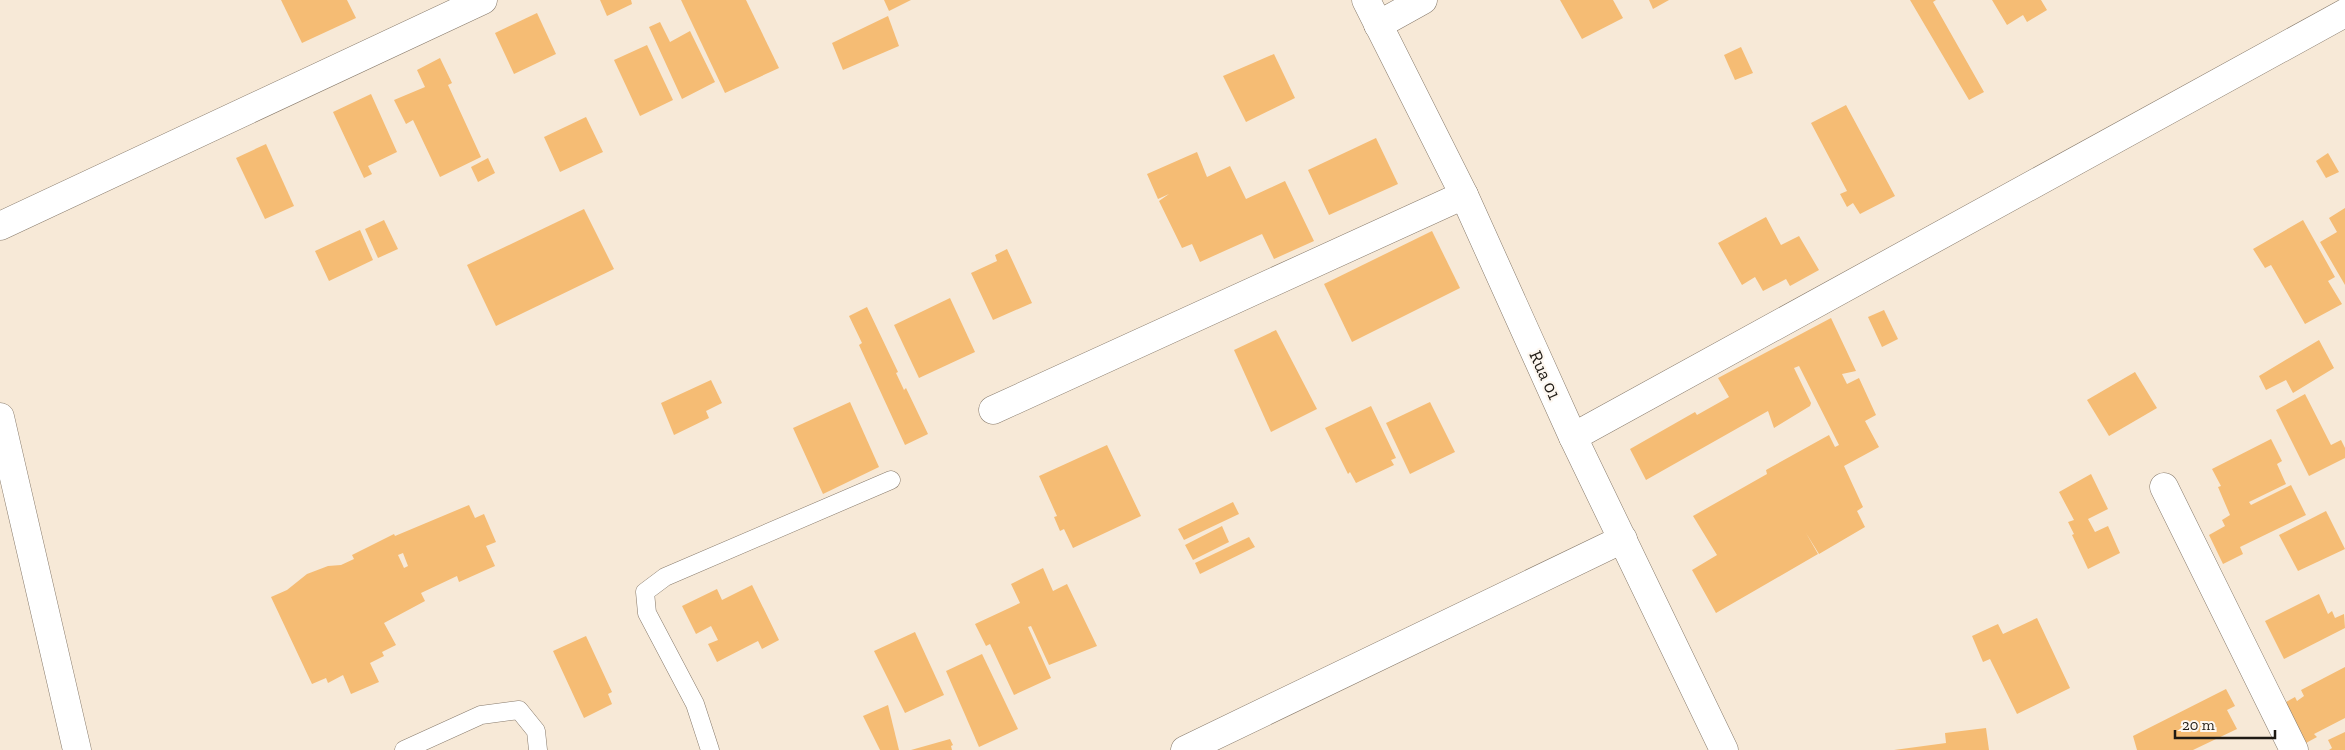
<svg xmlns="http://www.w3.org/2000/svg" width="2345" height="750" font-family="'Zilla Slab',serif">
  <style>
    .building { fill: #f5bc74; fill-rule: evenodd }
    .lines { fill: none; stroke-linecap: round; stroke-linejoin: round }
    .service-casing { stroke: #877a6b; stroke-width: 19 }
    .minor-casing { stroke: #877a6b; stroke-width: 29 }
    .tertiary-casing { stroke: #877a6b; stroke-width: 29 }
    .service { stroke: #fff; stroke-width: 18 }
    .minor { stroke: #fff; stroke-width: 28 }
    .tertiary { stroke: #fff; stroke-width: 28 }
    .labels { text-anchor: middle; stroke-width: 4.5; stroke-linejoin: round; paint-order: stroke }
    .street-label { font-size: 18px; fill: #1f1a14; stroke: #fdf7f0 }
  </style>
  <rect width="100%" height="100%" fill="#f7e9d7"/>
  <!-- building -->
  <g class="building">
    <polygon points="281,0 347,0 356,18 302,43"/>
    <polygon points="600,0 631,0 632,4 607,16"/>
    <polygon points="681,0 746,0 779,68 725,93"/>
    <polygon points="884,0 911,0 889,11"/>
    <polygon points="1560,0 1613,0 1623,18 1582,39"/>
    <polygon points="1649,0 1669,0 1653,9"/>
    <polygon points="1910,0 1936,0 1933,2 1984,92 1969,100"/>
    <polygon points="1992,0 2041,0 2047,10 2027,22 2023,15 2007,25"/>
    <polygon points="537,13 556,54 514,74 495,33"/>
    <polygon points="888,16 899,46 843,70 832,43"/>
    <polygon points="660,22 670,42 690,31 715,82 682,99 649,27"/>
    <polygon points="647,45 673,100 640,116 614,60"/>
    <polygon points="1741,47 1753,73 1735,80 1724,55"/>
    <polygon points="1274,54 1295,98 1246,122 1223,76"/>
    <polygon points="440,58 452,83 448,85 481,157 440,177 413,120 406,124 394,100 425,87 417,70"/>
    <polygon points="371,94 397,152 368,166 372,174 364,178 333,112"/>
    <polygon points="1846,105 1895,196 1860,214 1853,203 1847,207 1840,194 1847,191 1811,123"/>
    <polygon points="586,117 603,152 560,172 544,137"/>
    <polygon points="1376,138 1398,184 1329,215 1308,170"/>
    <polygon points="266,144 294,206 265,219 236,158"/>
    <polygon points="1197,152 1207,177 1230,166 1246,199 1285,181 1314,241 1274,259 1262,234 1200,262 1192,244 1182,248 1159,201 1169,194 1158,199 1147,174"/>
    <polygon points="2328,153 2339,172 2326,178 2316,161"/>
    <polygon points="488,158 495,173 478,182 471,167"/>
    <polygon points="2345,208 2345,285 2320,242 2337,232 2329,218"/>
    <polygon points="584,209 614,269 496,326 467,265"/>
    <polygon points="1766,217 1781,245 1799,236 1819,270 1790,286 1786,279 1763,291 1755,277 1742,285 1718,243"/>
    <polygon points="384,220 398,249 378,258 365,229"/>
    <polygon points="2303,220 2335,277 2328,281 2342,304 2305,324 2271,265 2265,268 2253,249"/>
    <polygon points="360,230 373,260 329,281 315,251"/>
    <polygon points="1432,231 1460,288 1352,342 1324,284"/>
    <polygon points="1007,249 1032,303 993,320 971,273 997,261 995,255"/>
    <polygon points="950,298 975,352 919,378 894,325"/>
    <polygon points="867,307 898,372 896,373 904,390 906,388 928,434 905,445 859,345 862,343 849,316"/>
    <polygon points="1884,310 1898,339 1882,347 1868,317"/>
    <polygon points="1831,318 1856,371 1842,374 1847,384 1859,378 1876,415 1865,421 1879,447 1844,466 1863,507 1857,511 1865,527 1819,554 1806,533 1818,554 1716,613 1692,570 1717,555 1693,516 1767,474 1766,470 1829,435 1835,447 1839,445 1799,366 1794,368 1811,403 1810,406 1774,428 1768,411 1646,480 1630,449 1695,412 1697,415 1729,397 1718,378"/>
    <polygon points="1276,330 1317,409 1271,432 1234,350"/>
    <polygon points="2319,340 2334,368 2293,393 2286,380 2266,390 2259,376"/>
    <polygon points="2135,372 2157,408 2109,436 2087,400"/>
    <polygon points="711,380 722,403 706,411 709,418 674,435 661,403"/>
    <polygon points="2305,394 2331,445 2341,440 2345,448 2345,458 2309,476 2276,410"/>
    <polygon points="850,402 879,467 823,494 793,428"/>
    <polygon points="1430,402 1455,452 1410,474 1386,423"/>
    <polygon points="1371,406 1396,458 1391,460 1394,465 1356,483 1350,472 1348,474 1325,428"/>
    <polygon points="2271,439 2282,461 2277,464 2286,484 2249,502 2251,505 2291,485 2306,515 2240,547 2243,554 2223,564 2209,535 2225,526 2222,520 2230,515 2218,487 2221,486 2212,469"/>
    <polygon points="1107,445 1141,516 1073,548 1064,529 1060,531 1054,517 1057,516 1039,476"/>
    <polygon points="2091,474 2108,509 2088,519 2095,532 2108,526 2120,553 2088,569 2072,535 2074,534 2068,522 2074,520 2059,492"/>
    <polygon points="1233,502 1239,514 1184,540 1178,529"/>
    <path d="M469 505 475 518 484 514 496 542 486 546 495 566 459 582 457 576 421 593 425 601 384 623 396 645 382 652 384 656 370 663 379 682 351 694 343 675 328 683 326 678 312 684 271 597 287 590 307 574 328 566 341 565 354 559 352 555 394 534 395 536ZM403 553 408 566 404 568 398 555Z"/>
    <polygon points="2326,511 2345,549 2298,571 2279,535"/>
    <polygon points="1222,526 1229,542 1193,560 1185,545"/>
    <polygon points="1249,537 1255,547 1200,574 1195,563"/>
    <polygon points="1043,568 1053,591 1067,584 1097,646 1049,665 1031,626 1028,627 1051,678 1014,695 990,644 986,646 975,624 1020,603 1011,584"/>
    <polygon points="752,585 779,640 762,649 758,641 717,662 708,644 718,640 711,626 696,634 682,606 717,589 722,600"/>
    <polygon points="2319,594 2328,614 2332,611 2335,618 2344,614 2345,628 2284,659 2265,621"/>
    <polygon points="2037,618 2070,688 2017,714 1990,659 1983,662 1972,636 1998,624 2003,634"/>
    <polygon points="915,632 944,695 905,713 874,651"/>
    <polygon points="586,636 612,692 608,694 612,704 584,718 553,651"/>
    <polygon points="982,654 1018,729 979,747 946,671"/>
    <polygon points="2345,667 2345,718 2314,734 2317,737 2306,743 2286,702 2295,697 2297,701 2304,696 2301,690"/>
    <polygon points="2226,689 2235,706 2227,710 2237,729 2193,750 2137,750 2133,736"/>
    <polygon points="888,705 899,750 880,750 863,716"/>
    <polygon points="1986,728 1989,750 1894,750 1946,743 1945,733"/>
    <polygon points="2345,732 2345,750 2329,750 2332,748 2328,740"/>
    <polygon points="950,739 953,745 951,746 952,750 911,750"/>
  </g>
  <g class="lines">
    <defs>
      <g id="service">
        <polyline points="404,750 481,715 519,710 536,731 538,750"/>
        <polyline points="710,750 695,704 647,613 645,592 665,577 891,480"/>
      </g>
      <g id="minor">
        <polyline points="1378,25 1423,0"/>
        <polyline points="0,226 483,0"/>
        <polyline points="993,410 1464,195"/>
        <polyline points="0,417 77,750"/>
        <polyline points="1573,437 2345,13"/>
        <polyline points="2164,487 2294,750"/>
        <polyline points="1185,750 1623,539"/>
      </g>
      <polyline id="tertiary" points="1366,0 1464,195 1573,437 1724,750"/>
    </defs>
    <!-- service casing -->
    <use href="#service" class="service-casing"/>
    <!-- minor casing -->
    <use href="#minor" class="minor-casing"/>
    <!-- tertiary casing -->
    <use href="#tertiary" class="tertiary-casing"/>
    <!-- service -->
    <use href="#service" class="service"/>
    <!-- minor -->
    <use href="#minor" class="minor"/>
    <!-- tertiary -->
    <use href="#tertiary" class="tertiary"/>
  </g>
  <g class="labels">
    <!-- street labels -->
    <g class="street-label">
      <text transform="translate(1545 375) rotate(66)" y="6">Rua 01</text>
    </g>
  </g>
  <!-- scale -->
  <path d="M2175 730v8h100v-8" fill="none" stroke="#1f1a14" stroke-width="2.5"/>
  <text x="2182" y="730" font-size="15" fill="#1f1a14" stroke="#fdf7f0" stroke-width="4" paint-order="stroke">20 m</text>
</svg>
